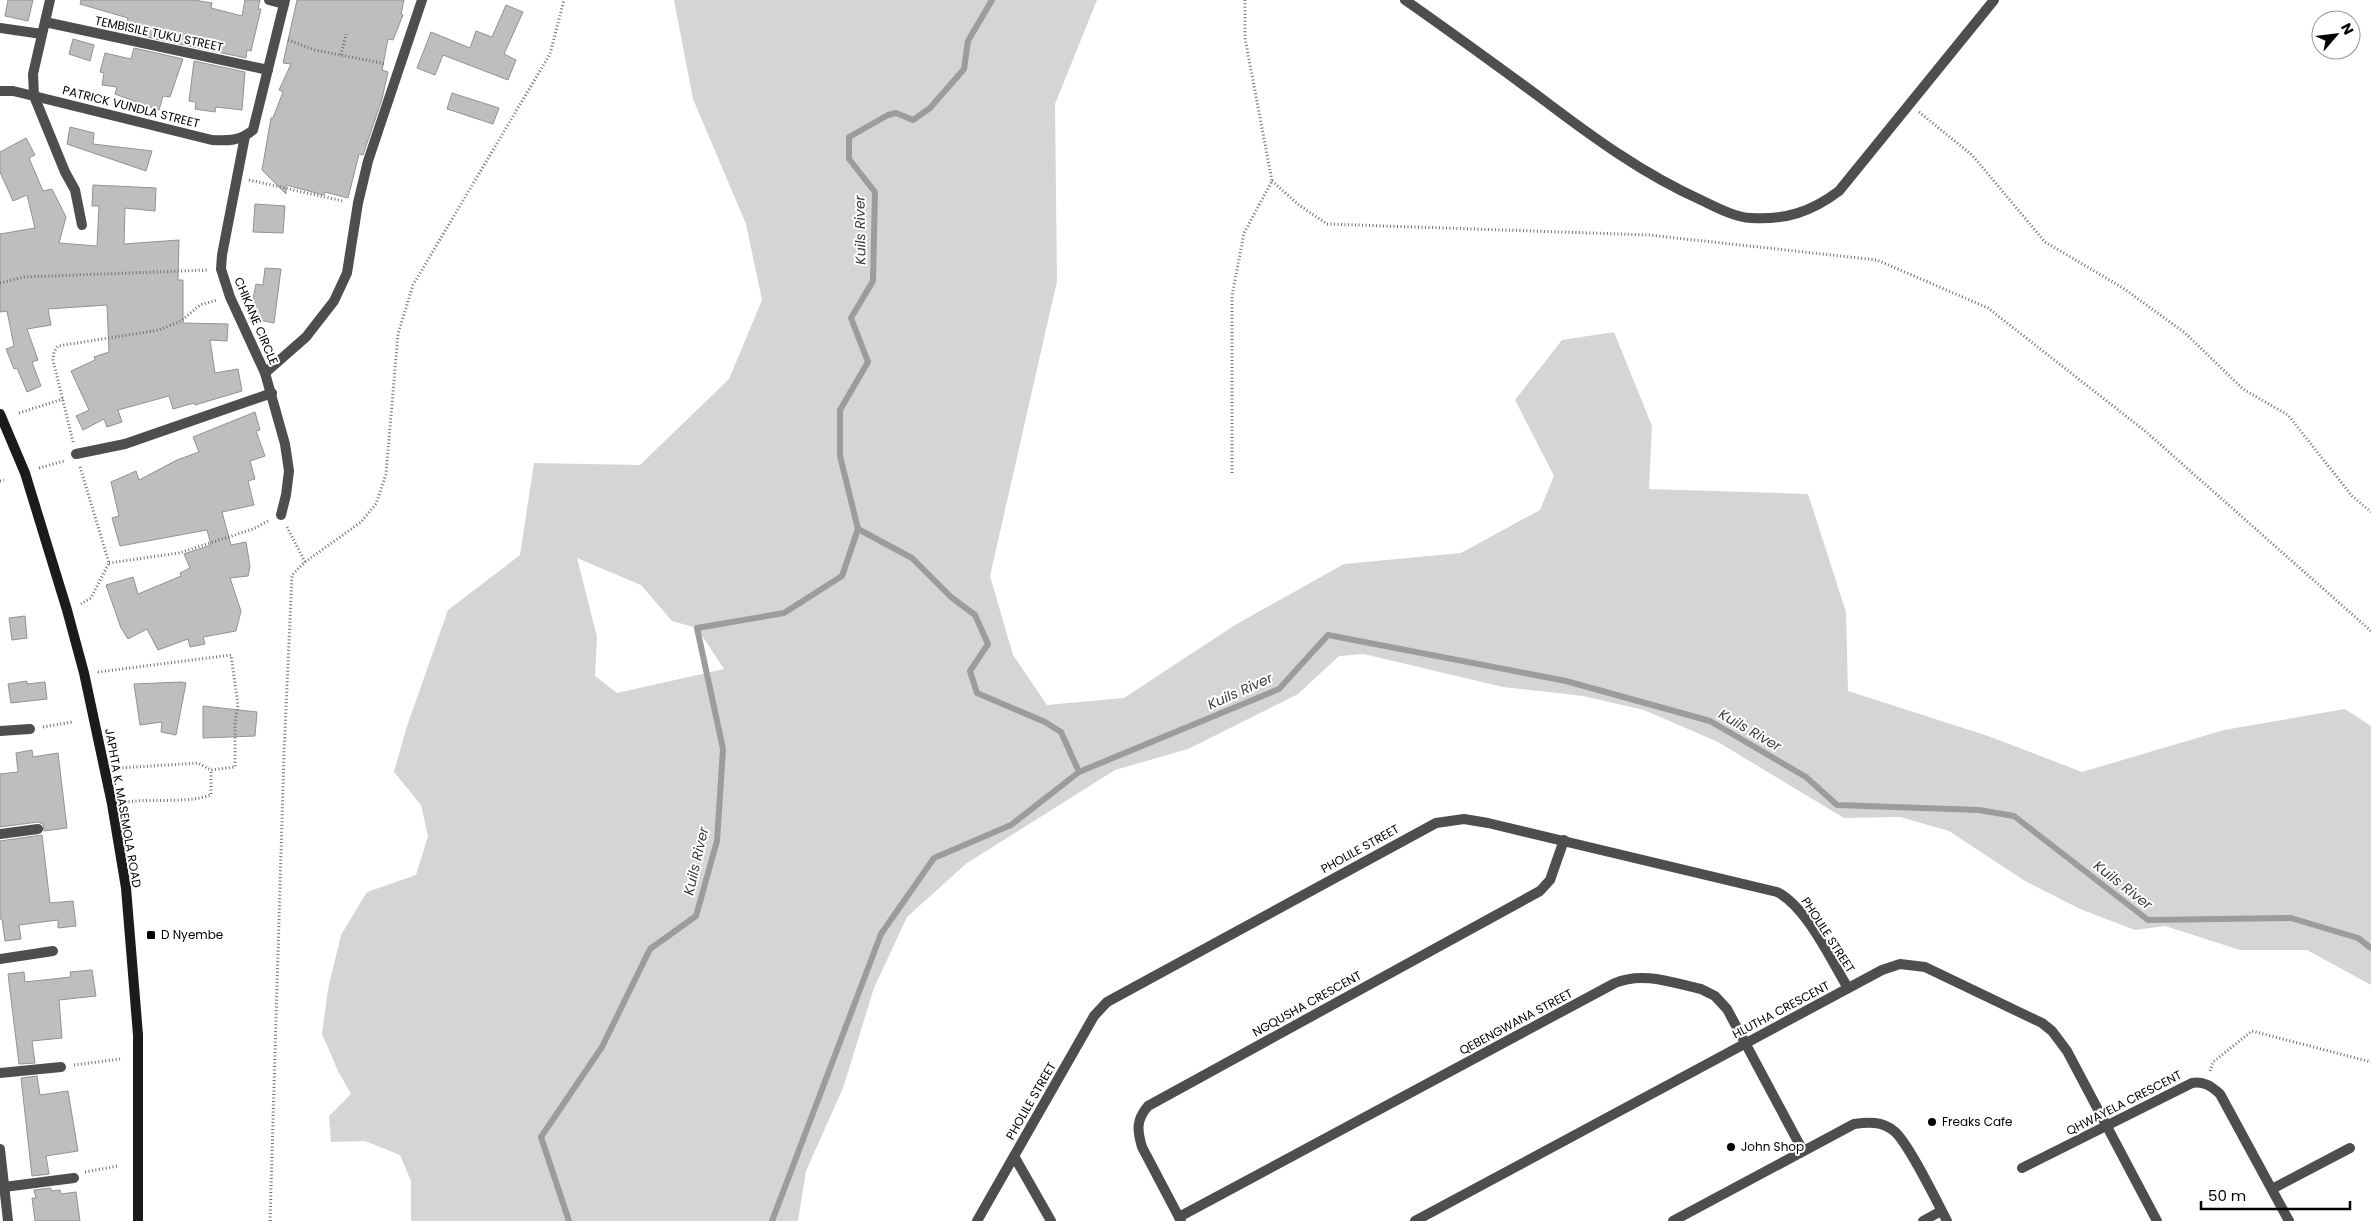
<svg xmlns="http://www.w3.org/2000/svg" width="2371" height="1221" font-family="Poppins,sans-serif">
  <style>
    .green { fill: #d5d5d5; fill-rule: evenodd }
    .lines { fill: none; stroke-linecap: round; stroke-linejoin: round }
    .stream { stroke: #9c9c9c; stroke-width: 6 }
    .building { fill: #bebebe; stroke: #929292 }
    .path { stroke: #707070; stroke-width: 3; stroke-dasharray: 1 2.5; stroke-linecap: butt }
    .service { stroke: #4e4e4e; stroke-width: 10 }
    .minor { stroke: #4e4e4e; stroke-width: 10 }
    .secondary { stroke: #1b1b1b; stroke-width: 10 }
    .poi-dot { fill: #000; stroke: #fff; stroke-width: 2 }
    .labels { text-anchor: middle; stroke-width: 4; stroke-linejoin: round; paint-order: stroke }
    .street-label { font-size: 12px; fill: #000; stroke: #fff }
    .poi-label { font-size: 12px; fill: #000; stroke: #fff; text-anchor: start }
    .water-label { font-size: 14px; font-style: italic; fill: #3d3d3d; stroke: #fff }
  </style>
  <rect width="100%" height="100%" fill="#fff"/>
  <!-- green -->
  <path class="green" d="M674 0H1097L1055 104 1057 281 990 576 1013 655 1047 705 1124 698 1235 625 1344 564 1461 553 1540 510 1554 476 1515 400 1562 340 1614 332 1652 426 1649 489 1808 494 1846 612 1848 691 1988 736 2082 772 2224 730 2345 709 2371 726V985L2307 950H2240L2165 926 2135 930 2080 909 2025 881 1949 831 1900 817 1844 818 1718 742 1644 710 1583 696 1503 687 1364 654 1339 656 1298 694 1188 749 1115 770 967 863 907 917 874 988 843 1088 806 1171 798 1221H411V1181L400 1155 365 1141 331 1142 329 1116 351 1094 338 1071 322 1034 328 989 341 935 367 892 416 875 428 836 421 805 394 772 407 726 448 610 520 555 534 463 640 465 729 379 762 300 746 224 693 99ZM577 558 641 585 672 621 697 628 724 669 617 693 595 676 597 637Z"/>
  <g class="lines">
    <!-- stream -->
    <g class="stream">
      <polyline points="858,529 912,558 951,597 975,615 988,644 970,671 977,693 1045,722 1061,732 1079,772"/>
      <polyline points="569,1221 541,1137 602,1047 650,949 696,916 717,841 723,749 697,628 784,613 842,576 858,529 840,456 840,410 868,362 851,318 873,281 875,192 849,159 849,137 888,115 896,113 913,120 930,108 964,69 968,41 992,0"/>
      <polyline points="772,1221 881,934 934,858 1011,825 1079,772 1279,689 1328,635 1566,681 1710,721 1806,777 1837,805 1979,810 2014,816 2148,920 2291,918 2358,938 2371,948"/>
    </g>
  </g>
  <!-- building -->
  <g class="building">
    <polygon points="8,0 33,0 28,21 5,16"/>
    <polygon points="81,0 194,0 212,3 211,8 242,16 245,0 260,0 258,9 261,9 251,51 247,50 246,58 137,35 139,28 126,25 128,18 80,4"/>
    <polygon points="297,0 404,0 401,14 403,15 393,40 388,39 382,70 388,72 382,99 363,155 359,154 348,198 325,192 324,195 286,185 286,194 262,170 271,118 273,118 283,92 279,90 291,64 283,63"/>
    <polygon points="506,5 523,12 504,54 516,60 508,80 443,55 435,75 417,68 431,32 470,48 476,31 492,37"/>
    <polygon points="73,39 94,45 90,61 69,54"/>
    <polygon points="134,48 183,59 170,97 163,96 159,110 115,94 117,87 102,85 104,73 100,72 105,53 131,59"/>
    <polygon points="194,61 245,72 242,110 216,107 215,112 195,109 196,102 189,101"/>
    <polygon points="452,93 499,108 493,124 447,109"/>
    <polygon points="70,127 94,133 93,144 152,151 146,171 67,144"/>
    <polygon points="26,138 35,155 29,158 43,191 52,189 66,217 59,243 97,246 99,206 92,206 93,185 156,188 155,211 125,208 124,244 179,240 178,280 183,280 183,323 228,324 227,341 210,340 215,373 238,369 242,391 195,405 194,403 173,409 169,396 118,410 122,422 107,427 104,419 83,430 76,416 89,410 71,371 95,360 94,357 109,352 107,305 48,309 51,325 27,329 38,360 32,362 41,386 27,392 17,368 14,369 6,349 14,346 7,311 0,312 0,234 35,228 27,195 13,201 0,172 0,152"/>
    <polygon points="255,204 285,206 283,233 253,232"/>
    <polygon points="265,268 281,269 274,323 249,318 256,284 263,285"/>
    <polygon points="255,412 260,430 256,431 265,456 250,461 255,479 248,481 254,505 222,512 231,545 246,542 250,566 248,576 230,578 241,611 236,631 203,637 205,644 190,647 188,639 158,650 147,629 128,639 121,628 106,585 133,577 138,594 181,576 180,573 190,568 184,554 211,545 207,530 120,546 112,518 119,516 111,482 136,471 139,480 177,460 199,452 193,437"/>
    <polygon points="25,616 27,638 12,640 9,618"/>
    <polygon points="27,681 27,684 45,682 47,699 11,703 8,684"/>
    <polygon points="181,682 186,683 176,735 161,732 162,722 140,725 134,684"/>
    <polygon points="203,706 257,712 255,736 203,738"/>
    <polygon points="32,750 33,757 58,753 67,828 44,831 43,824 38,822 0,827 0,774 18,772 16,753"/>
    <polygon points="42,835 50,903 73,901 76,926 58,928 58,920 19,925 21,939 5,941 2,919 0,919 0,841"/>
    <polygon points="92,970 96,996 59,1000 62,1038 32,1041 35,1063 19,1064 8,974 24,972 25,982 71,977 70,972"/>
    <polygon points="37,1076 40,1095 68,1091 78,1151 46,1156 49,1174 32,1176 21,1078"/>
    <polygon points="51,1188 51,1191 60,1190 61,1194 76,1192 80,1221 35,1221 32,1198 36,1198 34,1190"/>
  </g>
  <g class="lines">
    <!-- path -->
    <g class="path">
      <polyline points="288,40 315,50 386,64"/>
      <polyline points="341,55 346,34"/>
      <polyline points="1919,112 1972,155 2045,242 2123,288 2185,333 2243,389 2288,415 2352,496 2371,512"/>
      <polyline points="249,180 343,201"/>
      <polyline points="1272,181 1299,205 1327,224 1649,235 1877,260 1988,308 2145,431 2371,631"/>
      <polyline points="0,283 24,277 208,270"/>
      <polyline points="19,413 63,399"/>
      <polyline points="73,442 53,360 54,352 58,346 159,330 181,321 200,305 217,300"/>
      <polyline points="80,467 109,563 91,598 81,604"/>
      <polyline points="39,468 64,461"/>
      <polyline points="1232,473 1232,296 1244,233 1272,181 1245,38 1245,0"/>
      <polyline points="0,481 4,480"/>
      <polyline points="287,527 305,562"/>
      <polyline points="109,563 179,553 253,529 270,520"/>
      <path d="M98 672 231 655 238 705 235 723V767L211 770V795C184 804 154 798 126 802"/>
      <polyline points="43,727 72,722"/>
      <polyline points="119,768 198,763 211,770"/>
      <polyline points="74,1065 120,1059"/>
      <polyline points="2210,1071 2213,1062 2252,1031 2371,1062"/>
      <polyline points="85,1172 118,1166"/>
      <polyline points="270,1221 284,753 292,575 305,562 361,522 376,504 386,474 398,334 413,285 550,54 564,0"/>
    </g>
    <!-- service -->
    <g class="service">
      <path d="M1405 0C1451 32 1496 65 1541 98 1591 136 1643 174 1701 200 1716 207 1734 217 1751 218 1786 220 1811 212 1839 191L1994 0"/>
      <polyline points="34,96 65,172 75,190 82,225"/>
    </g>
    <!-- minor -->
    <g class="minor">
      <polyline points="269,0 284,4"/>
      <polyline points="45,22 268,70"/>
      <polyline points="0,28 42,34"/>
      <path d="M0 91H13L34 96 212 140C228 141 240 141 253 130L285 0"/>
      <polyline points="34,96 33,74 50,0"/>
      <polyline points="245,136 222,255 221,269 230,297 265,373 285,444 289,471 286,495 281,515"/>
      <polyline points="265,373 306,337 334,301 347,273 358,203 368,161 422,0"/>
      <polyline points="76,454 125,444 272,393"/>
      <polyline points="0,731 30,729"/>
      <polyline points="0,834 38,829"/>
      <polyline points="0,959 53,951"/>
      <polyline points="0,1073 61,1067"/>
      <polyline points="0,1149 8,1221"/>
      <polyline points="1014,1156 1051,1221"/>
      <path d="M2022 1168 2192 1083C2204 1081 2211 1086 2220 1094L2289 1221"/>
      <polyline points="4,1187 74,1178"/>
      <polyline points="2272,1189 2350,1148"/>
      <path d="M1179 1217 1615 983C1643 971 1673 983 1701 989L1715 996 1727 1009 1803 1151"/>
      <path d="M977 1221 1094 1016 1107 1002 1436 823 1464 819 1488 823 1777 892C1806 906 1831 960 1848 988"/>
      <path d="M1181 1221 1142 1147C1137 1130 1136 1120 1148 1106L1540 891 1550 880 1564 840"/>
      <polyline points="1415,1221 1882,970 1900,964 1925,967 2042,1023 2052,1031 2067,1051 2157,1221"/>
      <path d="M1673 1221 1854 1124C1868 1122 1882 1121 1894 1131 1908 1142 1937 1202 1947 1221"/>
      <polyline points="1923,1221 1941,1211"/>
    </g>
    <!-- secondary -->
    <polyline class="secondary" points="0,414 25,473 67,610 84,673 112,804 126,888 138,1035 138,1221"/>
  </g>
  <!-- markers -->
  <g class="poi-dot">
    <rect x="146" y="930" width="10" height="10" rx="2.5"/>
    <circle cx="1932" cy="1122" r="5"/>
    <circle cx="1731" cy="1147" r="5"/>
  </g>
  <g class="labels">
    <!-- street labels -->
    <g class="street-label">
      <text transform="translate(159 34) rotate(12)" y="4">TEMBISILE TUKU STREET</text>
      <text transform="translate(131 107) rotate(14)" y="4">PATRICK VUNDLA STREET</text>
      <text transform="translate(256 321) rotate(67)" y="4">CHIKANE CIRCLE</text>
      <text transform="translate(123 808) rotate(80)" y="4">JAPHTA K. MASEMOLA ROAD</text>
      <text transform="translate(1360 849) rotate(-29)" y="4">PHOLILE STREET</text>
      <text transform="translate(1828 935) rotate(57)" y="4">PHOLILE STREET</text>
      <text transform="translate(1307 1004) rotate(-29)" y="4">NGQUSHA CRESCENT</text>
      <text transform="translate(1781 1010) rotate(-28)" y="4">HLUTHA CRESCENT</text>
      <text transform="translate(1516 1022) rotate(-28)" y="4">QEBENGWANA STREET</text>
      <text transform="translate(1031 1101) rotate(-60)" y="4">PHOLILE STREET</text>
      <text transform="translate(2124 1103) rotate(-27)" y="4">QHWAYELA CRESCENT</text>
    </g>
    <!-- poi labels -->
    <g class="poi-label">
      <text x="161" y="939">D Nyembe</text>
      <text x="1942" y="1126">Freaks Cafe</text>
      <text x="1741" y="1151">John Shop</text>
    </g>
    <!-- water labels -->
    <g class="water-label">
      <text transform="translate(860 230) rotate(-91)" y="5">Kuils River</text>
      <text transform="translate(1240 691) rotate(-24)" y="5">Kuils River</text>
      <text transform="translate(1750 730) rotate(30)" y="5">Kuils River</text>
      <text transform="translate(696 861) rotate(-77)" y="5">Kuils River</text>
      <text transform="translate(2123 885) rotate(38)" y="5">Kuils River</text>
    </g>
  </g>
  <!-- north arrow -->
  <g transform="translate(2336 35) rotate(62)"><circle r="24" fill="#ffffff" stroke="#999999"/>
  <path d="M0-4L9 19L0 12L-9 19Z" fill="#000000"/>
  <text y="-8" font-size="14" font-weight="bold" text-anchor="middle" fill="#000000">N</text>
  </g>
  <!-- scale -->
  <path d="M2201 1201v8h149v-8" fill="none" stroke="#000000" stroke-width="2.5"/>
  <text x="2208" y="1201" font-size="15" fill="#000000" stroke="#ffffff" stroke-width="4" paint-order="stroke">50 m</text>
</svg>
